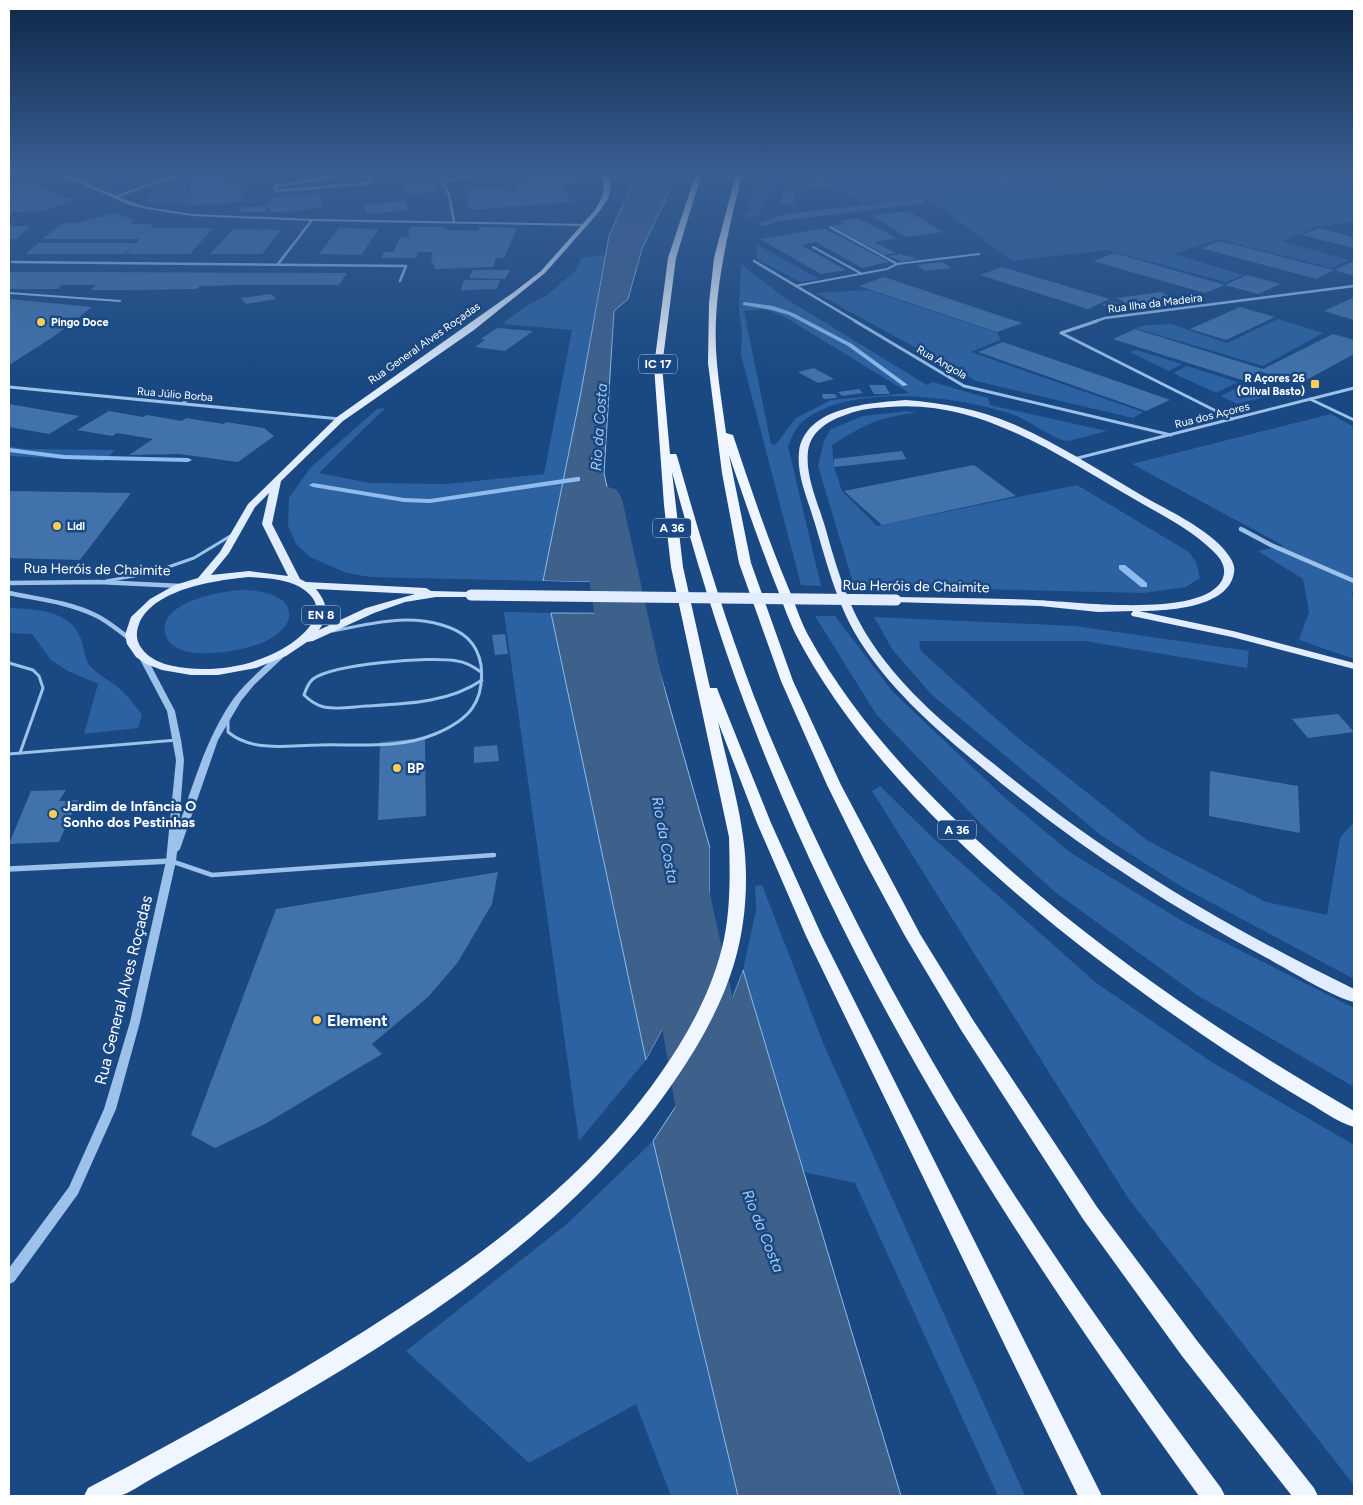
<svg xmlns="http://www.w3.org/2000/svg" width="1363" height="1505" font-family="Figtree,sans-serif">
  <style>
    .green { fill: #2c62a1; fill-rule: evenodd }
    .water { fill: #3e618c; stroke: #8fbcee }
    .pier { fill: #194882 }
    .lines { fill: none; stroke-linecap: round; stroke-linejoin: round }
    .stream { fill: #8fbcee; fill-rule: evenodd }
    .river { fill: #3e618c; fill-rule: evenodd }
    .building { fill: #4172ab }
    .service-far3 { stroke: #9cc1eb; stroke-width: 2 }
    .service-far2 { stroke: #9cc1eb; stroke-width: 2.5 }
    .service-far1 { stroke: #9cc1eb; stroke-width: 3 }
    .service { stroke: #9cc1eb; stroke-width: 4.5 }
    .minor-far3 { stroke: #9cc1eb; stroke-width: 2.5 }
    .minor-far2 { stroke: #9cc1eb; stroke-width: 3 }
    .minor-far1 { stroke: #9cc1eb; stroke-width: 4.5 }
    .minor { stroke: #9cc1eb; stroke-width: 5.5 }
    .tertiary { fill: #9cc1eb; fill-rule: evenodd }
    .primary { fill: #e1edff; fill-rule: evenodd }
    .trunk { fill: #f0f6ff; fill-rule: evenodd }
    .primary-bridge { stroke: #e1edff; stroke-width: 11 }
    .poi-dot { fill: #ffcc57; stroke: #194882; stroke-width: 2 }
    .labels { text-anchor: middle; stroke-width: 5; stroke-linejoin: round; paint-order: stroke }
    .far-street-label { font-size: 11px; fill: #fff; stroke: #194882 }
    .far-poi-label { font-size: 11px; font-weight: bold; fill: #fff; stroke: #194882; text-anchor: start }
    .shield { fill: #194882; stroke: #bac8da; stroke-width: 1 }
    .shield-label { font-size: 12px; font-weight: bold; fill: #fff }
    .street-label { font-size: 14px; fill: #fff; stroke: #194882 }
    .poi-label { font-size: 14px; font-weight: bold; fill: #fff; stroke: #194882; text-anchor: start }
    .water-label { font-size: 15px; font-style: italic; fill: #a8cbf3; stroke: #194882 }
    .near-street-label { font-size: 16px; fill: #fff; stroke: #194882 }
    .near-poi-label { font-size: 16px; font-weight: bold; fill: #fff; stroke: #194882; text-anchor: start }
  </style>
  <rect width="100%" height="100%" fill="#194882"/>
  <!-- green -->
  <g class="green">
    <path d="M80 173H162C126 187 115 190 80 173Z"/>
    <polygon points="198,173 238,173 239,177 189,181 190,205 158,204 146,201 145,198 158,189"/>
    <path d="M761 173H797C776 182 767 196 757 217L746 218Z"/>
    <polygon points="806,173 1031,173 1065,185 1184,173 1354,173 1354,222 1310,227 1313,229 1281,241 1349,260 1332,268 1218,239 1174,254 1243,275 1226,282 1107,250 1012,261 929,199 862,204 817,174"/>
    <polygon points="756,244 819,279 800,282 757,259"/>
    <polygon points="605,255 581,392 543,581 370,577 347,573 310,557 296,544 288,526 289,498 310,468 377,409 385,408 319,473 370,483 446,484 544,474 572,330 502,324 526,306 546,296 576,270 581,258"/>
    <path d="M741 264 783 297 927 385 933 382 988 398 990 405 1107 431C1098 433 1073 441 1066 441 1055 440 1025 418 1011 414 957 396 848 382 801 423 795 428 791 439 788 446L821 586 801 585 741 355 742 331 739 312ZM764 309 783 316 909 393 831 400 796 418 775 445 771 444 744 311Z"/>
    <polygon points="868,290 998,333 1000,340 971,352 1143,412 1133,418 976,381 816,293"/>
    <polygon points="1278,319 1323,333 1263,366 1135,328 1147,325 1171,324 1227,343"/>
    <polygon points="1136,350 1182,364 1169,371 1130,352"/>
    <polygon points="1187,366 1238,382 1216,393 1173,373"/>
    <polygon points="1244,384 1276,394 1237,404 1221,396"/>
    <path d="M907 411 916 413C878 417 864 425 832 445L834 467 842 491 877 526 1077 485 1189 552 1196 562 1200 578 1186 587 1144 593 854 586 818 466 824 441 831 429 863 416Z"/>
    <polygon points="1331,414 1354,427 1354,591 1351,594 1354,595 1354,659 1299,640 1309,612 1303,579 1258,551 1284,546 1132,464"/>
    <polygon points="9,446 24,449 115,450 104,461 9,456"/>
    <path d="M242 590C258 590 292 594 289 617 287 630 270 640 259 644 239 652 170 665 165 632 160 602 221 591 242 590Z"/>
    <path d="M9 608C35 609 71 610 81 639 85 649 84 659 91 667 100 676 110 681 119 688 128 696 134 705 142 714L138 728 84 734 98 684 68 671 51 660 32 634 9 633Z"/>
    <polygon points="504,612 551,613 646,1060 579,1141"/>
    <polygon points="815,616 835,616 893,692 1005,798 1071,853 1184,922 1354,1008 1354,1087 1197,995 1055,892 987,830 876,714"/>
    <polygon points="874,617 1075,626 1249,651 1247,668 1084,641 919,641 921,651 1012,733 1148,841 1266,902 1327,915 1340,838 1354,822 1354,979 1182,887 1102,836 932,695 892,649"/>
    <polygon points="880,786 932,837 1095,982 1210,1061 1354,1145 1354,1485 1128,1198 872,791"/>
    <polygon points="762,885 824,1045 1025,1496 998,1496 855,1183 804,1172 743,970 756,910 755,886"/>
    <polygon points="653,1141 738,1496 671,1496 636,1404 529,1463 406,1351 568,1223"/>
  </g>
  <!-- water -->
  <g class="water">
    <polygon points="637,173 678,173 642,249 628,299 614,311 604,473 628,583 543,581 581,392 609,236"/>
    <polygon points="551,613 643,613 710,848 710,923 704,953 646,1060"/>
    <polygon points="743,970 901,1496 738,1496 653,1141 693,1080 723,1022"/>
  </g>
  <!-- pier -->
  <g class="pier">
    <polygon points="540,581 543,581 631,583 628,585 543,583"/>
    <polygon points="550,610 643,611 646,613 548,612"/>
    <polygon points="710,848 712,848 712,923 706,953 648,1061 645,1062 704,953 710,923"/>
    <polygon points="744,967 723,1022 693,1080 650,1143 650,1140 690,1079 720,1021 741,969"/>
  </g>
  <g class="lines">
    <!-- stream -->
    <g class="stream">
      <polygon points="745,302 773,306 793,313 852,344 908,385 903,386 848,346 789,315 772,310 743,305 743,303"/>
      <polygon points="9,448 64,455 188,458 192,460 188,462 64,459 9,452"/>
      <polygon points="577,477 580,477 580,481 430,503 404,502 313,487 309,485 313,483 404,498 430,499"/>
      <polygon points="1119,565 1125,565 1147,583 1147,587 1141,587 1119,569"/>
    </g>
    <!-- river -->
    <g class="river">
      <polygon points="599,485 616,489 622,499 666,697 658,709 637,714 616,709 608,697 576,499 582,489"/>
      <polygon points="675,870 699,877 710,894 760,1123 765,1135 753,1159 724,1169 695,1159 678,1123 640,894 651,877"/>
    </g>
  </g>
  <!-- building -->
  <g class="building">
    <polygon points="237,173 288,173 288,177 239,180 241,191 247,192 241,195 242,201 222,204 190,205 190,201 184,200 190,197 189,181 239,177 233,176"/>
    <polygon points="397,173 428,173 437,192 406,194"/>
    <polygon points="1007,174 1019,181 1008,182 996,175"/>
    <polygon points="813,175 820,180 824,179 832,186 806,187 798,180 803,176"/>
    <polygon points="572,178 577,185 562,186 572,202 471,210 463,190 508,187 510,192 517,192 512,182"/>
    <polygon points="31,181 51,190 47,191 75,200 43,211 12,212 9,214 9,185"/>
    <polygon points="783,190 796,190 793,205 780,204"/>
    <polygon points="287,194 318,194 319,198 326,198 320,202 322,207 307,209 303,211 271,212 268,207 264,212 238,212 243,207 263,207 269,203 268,198 283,196"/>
    <polygon points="922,199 927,203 773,222 766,226 757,224 784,214"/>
    <polygon points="405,201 409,210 367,214 364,205"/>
    <polygon points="908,211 943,232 906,237 872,215"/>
    <polygon points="116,213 134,220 130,224 154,224 151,228 213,228 190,254 126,254 133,246 124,254 25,254 39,243 136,243 140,239 42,239 63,223 76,223"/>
    <polygon points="858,218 897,238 874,242 896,253 885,255 831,226 846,224 840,221"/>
    <polygon points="9,226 30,226 16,239 9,239"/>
    <polygon points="410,227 445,227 444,230 478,231 479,227 517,228 504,258 496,258 493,267 435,269 431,258 433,252 418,252 416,258 381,258 384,252 393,252 401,237 408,237 410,233 407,233"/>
    <polygon points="339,228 379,229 361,255 319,254"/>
    <polygon points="824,228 889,262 862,268 816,242 801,245 846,270 821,274 760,239"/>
    <polygon points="1319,228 1354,237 1354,248 1302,235"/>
    <polygon points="233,229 281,230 262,254 210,254"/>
    <polygon points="1220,241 1294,260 1334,270 1316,279 1201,248"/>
    <polygon points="1114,253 1225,285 1247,275 1280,284 1258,294 1225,285 1205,293 1093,261"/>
    <polygon points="901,254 904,256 908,255 916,259 902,262 889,256"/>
    <polygon points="1354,261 1354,276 1334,270"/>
    <polygon points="942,262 951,268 925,271 916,265"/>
    <polygon points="1002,267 1036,277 1110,299 1088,309 980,275"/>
    <polygon points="473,270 510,270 505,279 469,278"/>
    <polygon points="9,272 75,272 347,273 339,285 235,285 200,286 197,289 128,290 91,290 96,285 61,285 57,289 9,289"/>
    <polygon points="884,277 1022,323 997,332 859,286"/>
    <polygon points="464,280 500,280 497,289 461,290"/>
    <polygon points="1161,292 1179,302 1134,308 1117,298"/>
    <polygon points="271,294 276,299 246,304 241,298"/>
    <polygon points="1354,297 1354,320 1324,311 1346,301"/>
    <polygon points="9,299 92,307 53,337 9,365"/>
    <polygon points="1111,301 1126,306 1117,309 1102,305"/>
    <polygon points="1240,307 1275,317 1226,340 1190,329"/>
    <polygon points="497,328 533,331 505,351 475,347 485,340 481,339"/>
    <polygon points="1135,329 1263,369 1333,334 1354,340 1354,354 1299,384 1259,371 1242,380 1113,339"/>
    <polygon points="1003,342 1125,384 1170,400 1146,411 978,352"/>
    <polygon points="814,368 834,379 818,383 798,372"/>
    <polygon points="869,385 885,385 890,394 874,394"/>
    <polygon points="859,389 863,393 842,396 838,392"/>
    <polygon points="822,394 835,394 837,398 823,399"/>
    <polygon points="9,404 26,407 79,416 49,434 9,427"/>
    <polygon points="109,411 143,417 147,415 182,421 186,418 224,424 226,422 264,428 274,436 238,462 179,454 129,455 153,439 117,433 112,436 77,430"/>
    <polygon points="902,451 906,459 834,467 834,459"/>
    <polygon points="974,465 1016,496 882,525 844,491"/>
    <polygon points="9,491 131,493 80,560 9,558"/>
    <polygon points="505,634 508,654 495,655 492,635"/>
    <polygon points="1338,714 1354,732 1308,738 1292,719"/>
    <polygon points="425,738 426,816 378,820 380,742"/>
    <polygon points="497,745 499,761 474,763 474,747"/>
    <polygon points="1210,771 1298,786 1300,833 1209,816"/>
    <polygon points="66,790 59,801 78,800 59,842 9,844 31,791"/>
    <polygon points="498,872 492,904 458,962 428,997 372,1044 382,1054 265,1124 215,1148 191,1135 276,909"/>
  </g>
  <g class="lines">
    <!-- service-far3 -->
    <g class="service-far3">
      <polyline points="442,181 501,173"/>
      <polyline points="830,227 897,264"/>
      <polyline points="813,247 862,274"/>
      <polyline points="795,286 887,269 897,264 979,254"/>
      <polyline points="9,293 120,301"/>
    </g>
    <!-- service-far2 -->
    <polyline class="service-far2" points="183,403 194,395"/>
    <!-- service-far1 -->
    <g class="service-far1">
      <polyline points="106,581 151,573 194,558 232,535"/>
      <polyline points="9,663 33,670 39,676 43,688 20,753"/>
      <path d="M481 672C474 667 466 662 457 661 431 656 333 664 313 679 308 683 306 689 304 695 310 701 316 705 324 707 338 710 352 707 366 706 405 704 449 703 482 680"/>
      <path d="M228 720V732C253 753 289 745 319 745 357 744 400 749 435 734 469 720 485 702 481 665 477 642 463 631 442 625 406 614 368 624 333 631"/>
      <polyline points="9,754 177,740"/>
    </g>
    <!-- service -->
    <polyline class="service" points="171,861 212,875 494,855"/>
    <!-- minor-far3 -->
    <g class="minor-far3">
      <polyline points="361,173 275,186 276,191 372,183 366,173"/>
      <polyline points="438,173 449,195 454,222"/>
      <polyline points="115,197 182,173"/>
      <polyline points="754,261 857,322"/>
      <polyline points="12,262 406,266 400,281"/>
      <polyline points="278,264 312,220"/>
      <polyline points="1093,322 1105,318 1354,286"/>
    </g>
    <!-- minor-far2 -->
    <g class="minor-far2">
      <polyline points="855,321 964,386 1171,435"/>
      <polyline points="1097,321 1061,333 1232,419"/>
      <polyline points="9,387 340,419"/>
      <polyline points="1310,399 1354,420"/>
      <polyline points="1074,459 1354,388"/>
    </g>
    <!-- minor-far1 -->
    <g class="minor-far1">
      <polyline points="1241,529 1271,545 1354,581"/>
      <polyline points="9,583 99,582 181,586"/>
      <path d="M9 593C38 599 68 602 95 615 108 621 119 631 130 639"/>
    </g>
    <!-- minor -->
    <polyline class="minor" points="9,869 171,861"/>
    <!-- tertiary -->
    <g class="tertiary">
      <polygon points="55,173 61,173 134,203 147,207 192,214 312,219 586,224 588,225 586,226 312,221 192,216 147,209 130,205"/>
      <path d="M280 652H283L287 654 254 685 241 701 218 740 180 849 177 852 176 861 140 1022 116 1109 78 1194 14 1282 9 1284V1268L69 1187 104 1109 130 1022 166 861 176 760 167 711 138 656 142 654 146 656 175 711 181 740 184 760 179 825C194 782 207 736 234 698 247 681 264 667 280 652Z"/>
    </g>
    <!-- primary -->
    <g class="primary">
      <path d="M601 173H607L611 186 608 199 599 212 545 273 474 330 343 421 281 481 272 524 300 579 306 582 426 588 431 591 471 592 475 593 476 595 475 597H436L405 602 374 613 313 641 307 642 286 656 256 668 218 675H191L162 670 146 664 136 657 127 644 125 635 131 617 150 599 175 585 198 578 220 552 248 504 337 417 514 292 541 271 595 210C604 195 606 190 601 173ZM269 493 262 524 288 576 249 571 211 575 229 553 255 507ZM249 577C266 578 285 579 300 587 342 612 293 646 268 656 243 667 213 671 186 668 169 666 150 662 140 646 136 639 136 632 139 624 153 589 216 580 249 577ZM316 589 415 594 366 608 319 630C330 614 327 603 316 589Z"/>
      <path d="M906 400C943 403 978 409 1013 424 1056 443 1095 468 1136 492 1164 509 1214 530 1231 559 1235 566 1235 571 1233 577 1224 608 1166 611 1139 611L1233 631 1354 663V669L1232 637 1132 616 1131 614 1133 611 1098 612 1040 606 892 602 891 600 892 598 896 597C942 598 989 598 1035 600 1072 601 1206 620 1223 578 1227 566 1220 558 1212 550 1188 527 1157 513 1129 496 1055 453 978 399 888 407 874 408 861 409 848 414 830 420 811 430 808 451 805 477 819 505 826 530 837 570 849 609 872 643 904 691 950 729 994 764 1108 857 1223 925 1354 989V1002C1328 995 1290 970 1265 957 1165 904 1072 842 985 770 941 734 897 696 865 649 835 606 826 557 810 508 804 490 797 471 799 452 805 406 871 403 906 400Z"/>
    </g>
    <!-- trunk -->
    <g class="trunk">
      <path d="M698 173H704L700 179 676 258 662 366 670 454H676L677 456C704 551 732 645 770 736 835 890 914 1038 1004 1179 1072 1285 1146 1387 1221 1488L1225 1496H1199C1027 1258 863 1008 756 733 722 647 696 561 672 472L683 567 710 688H717L718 691 771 823 822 936 1102 1496H1078L806 936 757 823 718 722C726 760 738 798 743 837 749 878 746 924 734 964 721 1007 698 1047 673 1083 569 1234 407 1334 250 1424 218 1442 185 1460 153 1478 142 1484 129 1494 118 1496 108 1498 95 1496 84 1496L88 1488C195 1431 302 1373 403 1306 499 1243 590 1173 658 1077 686 1038 710 995 722 948 731 912 730 874 729 837L671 567 664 505 654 366 668 258 694 179Z"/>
      <path d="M739 173H745L740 182C726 242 711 302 717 364 719 387 723 410 726 433L733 435C750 486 767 537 788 587 795 603 800 620 808 635 856 722 924 793 998 859 1107 957 1228 1038 1354 1111V1127C1337 1122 1320 1109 1304 1100 1262 1075 1221 1048 1181 1020 1040 921 875 788 795 633 789 620 784 607 779 593 761 548 745 502 729 455L751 563 793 681 841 785 920 934 973 1020 1097 1207 1198 1342 1314 1488 1318 1496H1292L1182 1356 1083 1219 961 1030 905 936 864 860 827 785 781 681 739 563 722 473 708 363 709 303 714 258 734 182Z"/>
    </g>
    <!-- primary-bridge -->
    <polyline class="primary-bridge" points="471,595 896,600"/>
  </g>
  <!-- sky -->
  <linearGradient id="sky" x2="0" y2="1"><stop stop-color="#0e2848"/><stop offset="0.45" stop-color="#385e92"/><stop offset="1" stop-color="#385e92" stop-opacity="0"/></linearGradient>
  <rect width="1363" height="384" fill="url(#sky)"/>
  <!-- markers -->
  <g class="poi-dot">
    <circle cx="41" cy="322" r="5"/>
    <rect x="1310" y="379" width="10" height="10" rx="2.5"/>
    <circle cx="57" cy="526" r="5"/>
    <circle cx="397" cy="768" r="5"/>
    <circle cx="53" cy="814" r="5"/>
    <circle cx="317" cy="1020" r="5"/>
  </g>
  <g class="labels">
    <!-- far-street labels -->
    <g class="far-street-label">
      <text transform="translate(1155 303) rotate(-7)" y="4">Rua Ilha da Madeira</text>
      <text transform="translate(424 343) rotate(-35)" y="4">Rua General Alves Roçadas</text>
      <text transform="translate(942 362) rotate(30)" y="4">Rua Angola</text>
      <text transform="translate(175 394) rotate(5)" y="4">Rua Júlio Borba</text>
      <text transform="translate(1212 415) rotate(-14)" y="4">Rua dos Açores</text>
    </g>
    <!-- far-poi labels -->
    <g class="far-poi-label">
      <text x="51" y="326">Pingo Doce</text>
      <text x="1305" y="382" text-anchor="end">R Açores 26<tspan x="1305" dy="13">(Olival Basto)</tspan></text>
      <text x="67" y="530">Lidl</text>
    </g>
    <!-- shield labels -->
    <g class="shield">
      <rect x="639" y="354.5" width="38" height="19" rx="4"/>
      <rect x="653" y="518.5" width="38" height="19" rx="4"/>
      <rect x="302" y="605.5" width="38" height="19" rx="4"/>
      <rect x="938" y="820.5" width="38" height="19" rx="4"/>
    </g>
    <g class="shield-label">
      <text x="658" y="368">IC 17</text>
      <text x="672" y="532">A 36</text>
      <text x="321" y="619">EN 8</text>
      <text x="957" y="834">A 36</text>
    </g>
    <!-- street labels -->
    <g class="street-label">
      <text transform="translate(97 569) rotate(1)" y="5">Rua Heróis de Chaimite</text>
      <text transform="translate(916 586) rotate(1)" y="5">Rua Heróis de Chaimite</text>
    </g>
    <!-- poi labels -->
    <g class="poi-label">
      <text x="407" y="773">BP</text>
      <text x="63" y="811">Jardim de Infância O<tspan x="63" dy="16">Sonho dos Pestinhas</tspan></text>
    </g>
    <!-- water labels -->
    <g class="water-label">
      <text transform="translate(599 427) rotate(-86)" y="5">Rio da Costa</text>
      <text transform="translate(665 840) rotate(79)" y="5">Rio da Costa</text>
      <text transform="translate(763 1231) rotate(68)" y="5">Rio da Costa</text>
    </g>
    <!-- near-street labels -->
    <g class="near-street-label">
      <text transform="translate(123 990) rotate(-76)" y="6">Rua General Alves Roçadas</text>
    </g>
    <!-- near-poi labels -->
    <g class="near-poi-label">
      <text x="327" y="1026">Element</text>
    </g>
  </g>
  <!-- border -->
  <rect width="1363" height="1505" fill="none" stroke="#ffffff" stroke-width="20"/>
</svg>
